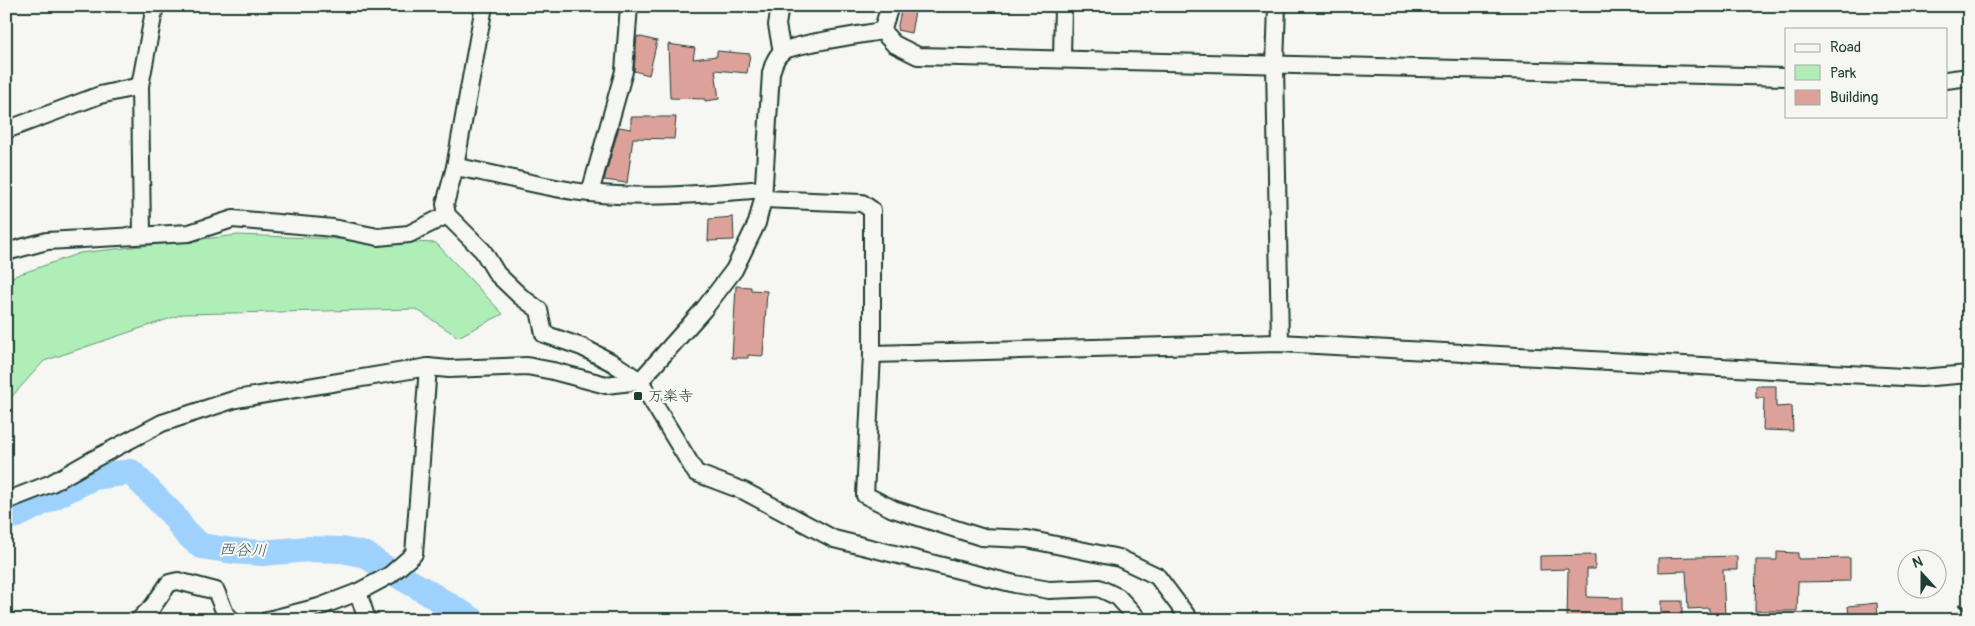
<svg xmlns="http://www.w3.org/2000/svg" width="1975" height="626" font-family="Pangolin,'Klee One',sans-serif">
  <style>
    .green { fill: #afefb7; stroke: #679676 }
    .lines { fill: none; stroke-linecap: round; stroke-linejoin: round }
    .river { stroke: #9ed1fc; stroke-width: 26 }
    .building { fill: #dca29a; stroke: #1f3d34 }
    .street-casing { stroke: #1f3d34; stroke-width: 20 }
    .street { stroke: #f6f6f2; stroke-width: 16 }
    .rail { stroke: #1f3d34; stroke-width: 4 }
    .poi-dot { fill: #1f3d34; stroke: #f6f6f2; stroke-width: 2 }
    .labels { text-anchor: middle; stroke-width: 4; stroke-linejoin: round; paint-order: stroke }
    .poi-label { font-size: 15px; fill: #1f3d34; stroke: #f6f6f2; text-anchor: start }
    .water-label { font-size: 16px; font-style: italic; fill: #385b5c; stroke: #f6f6f2 }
  </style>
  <rect width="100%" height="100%" fill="#f6f6f2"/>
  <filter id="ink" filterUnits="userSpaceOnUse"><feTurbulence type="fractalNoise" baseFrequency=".02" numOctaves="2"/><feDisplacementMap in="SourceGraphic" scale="10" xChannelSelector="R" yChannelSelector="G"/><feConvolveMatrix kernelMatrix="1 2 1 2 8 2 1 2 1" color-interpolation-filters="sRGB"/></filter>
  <g filter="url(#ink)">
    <!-- green -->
    <polygon class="green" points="238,235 436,243 503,314 458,337 416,309 183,314 44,361 6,403 6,279 80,253"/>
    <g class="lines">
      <!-- river -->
      <polyline class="river" points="6,517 17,515 93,477 131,472 173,515 185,532 201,546 233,551 262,553 308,549 342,550 366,555 380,565 427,592 473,620"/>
    </g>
    <!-- building -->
    <g class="building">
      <polygon points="902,6 916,6 911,33 897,30"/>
      <polygon points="637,36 657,41 649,75 634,71"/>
      <polygon points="668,44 695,48 693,59 717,56 717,51 750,54 747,73 715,70 719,99 705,101 705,99 670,98"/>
      <polygon points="631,117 676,117 674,139 633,138 627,183 604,180 619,127 631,129"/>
      <polygon points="733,217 734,240 708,241 709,219"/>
      <polygon points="736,286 751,287 751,290 767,291 763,356 748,355 748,358 732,358"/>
      <polygon points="1756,386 1776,386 1776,407 1792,406 1793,431 1763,430 1764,398 1756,398"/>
      <polygon points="1777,552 1798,553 1798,559 1850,558 1850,581 1798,582 1797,611 1755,611 1756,560 1777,560"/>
      <polygon points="1595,555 1595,569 1587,569 1587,597 1622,598 1622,620 1567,620 1568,569 1540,570 1540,556"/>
      <polygon points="1737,556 1737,570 1723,570 1725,616 1709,617 1709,608 1688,609 1686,571 1658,572 1658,558"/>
      <rect x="1661" y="601" width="21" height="19"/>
      <polygon points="1877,603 1878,620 1865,620 1865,617 1849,618 1848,606"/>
    </g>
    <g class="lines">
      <defs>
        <g id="street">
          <polyline points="484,6 455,167 445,204 447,215 483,251 497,274 520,296 539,310 544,334 582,347 613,363 640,381 696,473 744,491 834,539 1015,584 1049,590 1099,588 1118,597 1139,620"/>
          <polyline points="780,6 777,25 782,52"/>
          <polyline points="1277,6 1275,65 1280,343"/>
          <polyline points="882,31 894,44 918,56 1786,77"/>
          <polyline points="882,31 890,6"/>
          <polyline points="1062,59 1063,6"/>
          <polyline points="1946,80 1969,77"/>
          <polyline points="6,130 100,95 140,86"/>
          <path d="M455 167C500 174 545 189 590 193 648 199 706 194 763 189"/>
          <polyline points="590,193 624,71 629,6"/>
          <polyline points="763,199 862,203 872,210 872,354 865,495 893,509 981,537 1027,539 1119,558 1157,576 1190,620"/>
          <polyline points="142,234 140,86 155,6"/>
          <polyline points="6,252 47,241 189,233 233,219 333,228 378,237 409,234 447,215"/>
          <polyline points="872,354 1280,343 1921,378 1969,374"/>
          <path d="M6 501 52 483 94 459 162 423 236 399 428 367 449 369 527 366 553 371 606 385 640 381 704 309 734 270 757 223 763 199 771 73C773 66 775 57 782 52 792 44 865 34 882 31"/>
          <polyline points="358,592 367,620"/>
          <polyline points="139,620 153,606 169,583 178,581 216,591 225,613 232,620"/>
          <polyline points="268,620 319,607 358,592 390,575 414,554 428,367"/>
        </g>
      </defs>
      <!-- street casing -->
      <use href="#street" class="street-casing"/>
      <!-- street -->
      <use href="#street" class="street"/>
      <!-- rail -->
      <polyline class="rail" points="1960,605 1969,612"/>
    </g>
  </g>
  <!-- markers -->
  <rect class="poi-dot" x="633" y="391" width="10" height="10" rx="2.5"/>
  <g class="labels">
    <!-- poi labels -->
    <g class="poi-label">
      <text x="648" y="401">万楽寺</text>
    </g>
    <!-- water labels -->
    <g class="water-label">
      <text transform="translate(243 549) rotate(2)" y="6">西谷川</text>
    </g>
  </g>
  <!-- margin -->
  <rect width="1975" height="626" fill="none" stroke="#f6f6f2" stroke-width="25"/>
  <rect x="12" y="12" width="1950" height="601" fill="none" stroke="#1f3d34" stroke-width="2" filter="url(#ink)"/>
  <!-- legend -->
  <rect x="1785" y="28" width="162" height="90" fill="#f6f6f2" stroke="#a0aca6"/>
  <rect x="1795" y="44" width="25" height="8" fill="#f6f6f2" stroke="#a0aca6"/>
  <text x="1830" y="52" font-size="15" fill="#1f3d34">Road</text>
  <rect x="1795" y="65" width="25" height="15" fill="#afefb7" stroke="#a0aca6"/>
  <text x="1830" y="78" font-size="15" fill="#1f3d34">Park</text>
  <rect x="1795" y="90" width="25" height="15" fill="#dca29a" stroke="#a0aca6"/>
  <text x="1830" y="102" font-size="15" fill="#1f3d34">Building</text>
  <!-- north arrow -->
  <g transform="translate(1922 574) rotate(339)"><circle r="24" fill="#f6f6f2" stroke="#a0aca6"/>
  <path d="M0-4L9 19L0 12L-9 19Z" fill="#1f3d34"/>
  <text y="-8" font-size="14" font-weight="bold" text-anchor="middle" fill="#1f3d34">N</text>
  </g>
</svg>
